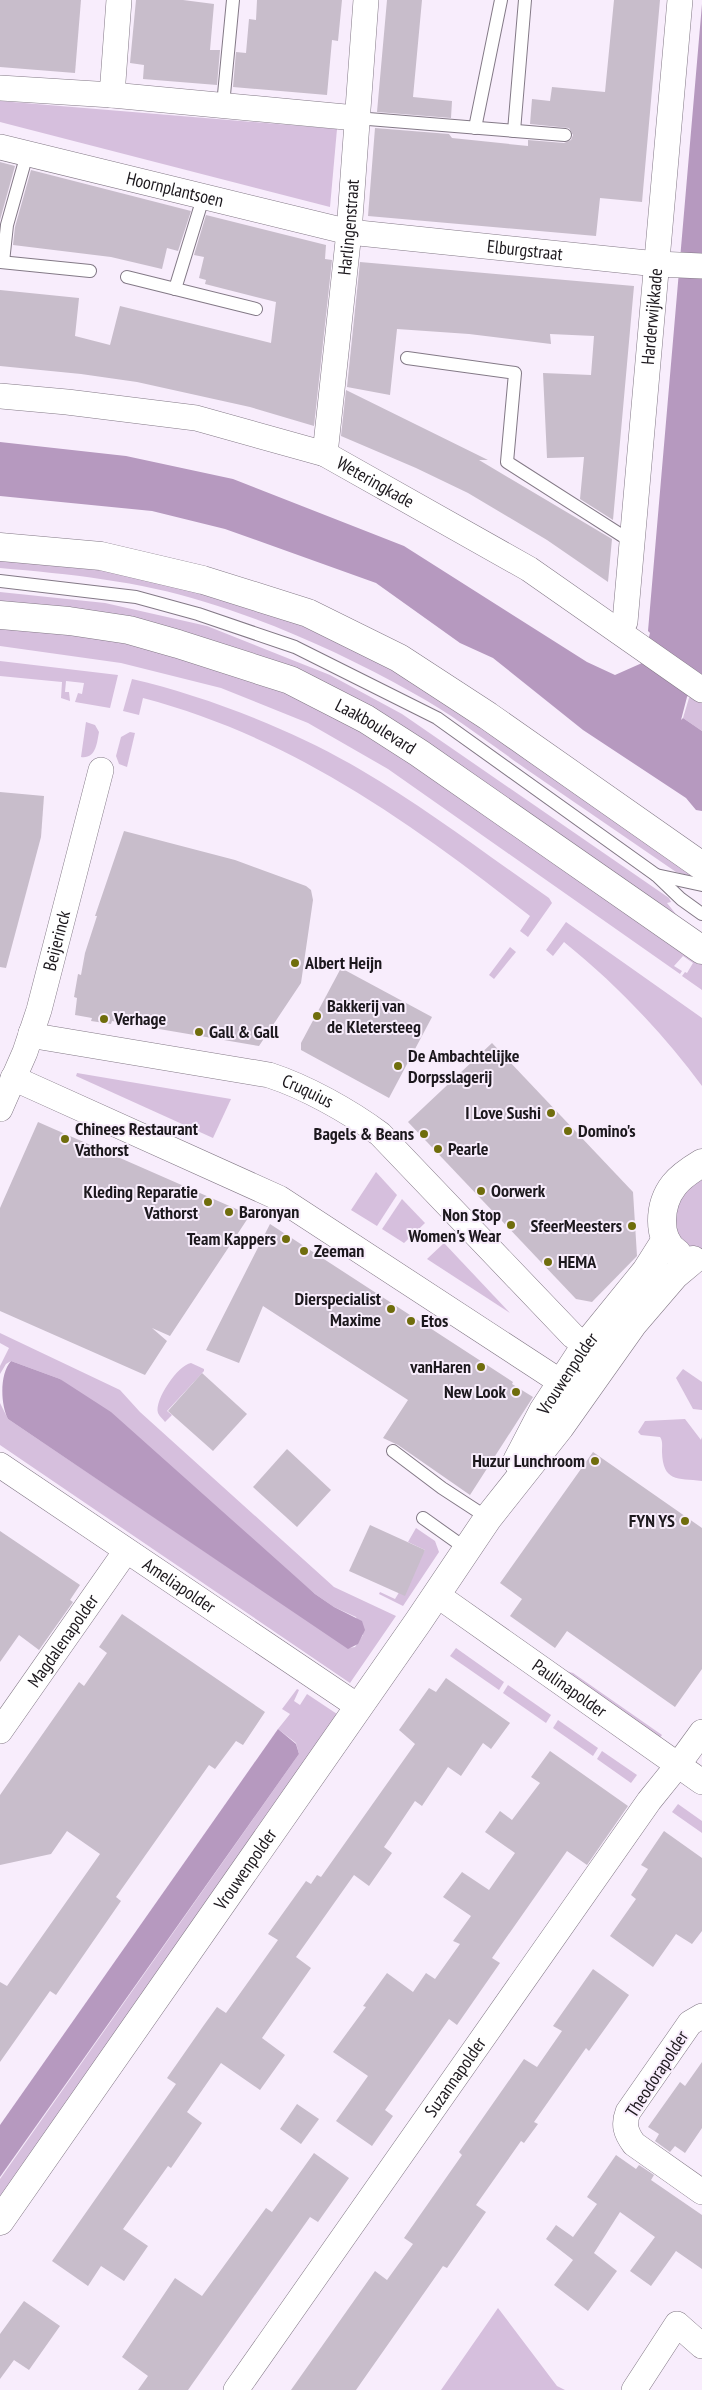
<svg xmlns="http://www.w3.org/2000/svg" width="702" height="2390" font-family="'PT Sans Narrow',sans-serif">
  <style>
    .green { fill: #d6bfdd }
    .water { fill: #b699bf }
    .building { fill: #c8bdcb }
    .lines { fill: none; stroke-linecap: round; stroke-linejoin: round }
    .lane-casing { stroke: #837986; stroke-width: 14 }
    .street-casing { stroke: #837986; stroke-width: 26 }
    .secondary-casing { stroke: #837986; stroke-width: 29 }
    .lane { stroke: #fff; stroke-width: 12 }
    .street { stroke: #fff; stroke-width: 25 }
    .secondary { stroke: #fff; stroke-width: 28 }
    .poi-dot { fill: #6f6d0c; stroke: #f8edfc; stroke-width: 2 }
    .labels { text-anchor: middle; stroke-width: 4; stroke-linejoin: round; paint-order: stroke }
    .street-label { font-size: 18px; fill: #1c181d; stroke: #f8edfc }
    .poi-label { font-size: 18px; font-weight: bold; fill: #1c181d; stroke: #f8edfc; text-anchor: start }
  </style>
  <rect width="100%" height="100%" fill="#f8edfc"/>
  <!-- green -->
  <g class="green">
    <polygon points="0,101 337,129 330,207 0,122"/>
    <path d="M0 553 84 560 273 609 413 677 699 878 676 872C626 838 576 803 526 769 489 743 452 714 413 693 347 656 277 624 205 602 139 581 69 574 0 568Z"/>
    <polygon points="0,592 105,603 207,626 330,675 402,714 669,898 671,902 667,903 679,918 369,714 0,606"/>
    <polygon points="0,620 128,637 324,705 702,957 702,990 682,976 685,972 687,973 693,963 683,956 674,966 682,971 680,974 388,769 308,723 221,688 121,663 0,646"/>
    <polygon points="0,661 118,675 110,708 75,702 78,693 82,694 84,683 66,681 65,692 69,692 70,701 61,698 62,682 0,676"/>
    <path d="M132 679C206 696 296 731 361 770 426 808 487 855 549 898L552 903 528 937 520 931 530 916C411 823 292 737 143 698L139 715 123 711Z"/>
    <polygon points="693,692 702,698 702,731 683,718 689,698"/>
    <path d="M86 722 95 725 99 732C97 743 96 759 81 757Z"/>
    <polygon points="130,732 135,733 127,767 119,764 116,756 121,737"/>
    <path d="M566 922 702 1018V1086C662 1032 616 984 564 942L553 956 546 950Z"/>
    <polygon points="510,947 516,952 494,979 489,975"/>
    <polygon points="77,1073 231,1099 213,1138 76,1076"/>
    <polygon points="376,1172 397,1195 377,1226 351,1210"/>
    <path d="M702 1173V1249L686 1245C662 1223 680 1189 702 1173Z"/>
    <polygon points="402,1199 425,1223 404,1243 382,1229"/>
    <polygon points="444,1243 510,1313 427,1259"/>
    <polygon points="0,1333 120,1390 140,1412 334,1587 396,1616 350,1683 0,1445 0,1403 8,1419 348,1648 355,1647 363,1635 356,1617 334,1607 315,1594 60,1379 11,1361 6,1364 0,1374 0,1366 9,1348 0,1343"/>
    <path d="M191 1363 204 1369V1371L167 1411 172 1415 165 1422C163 1419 159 1416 158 1413 154 1400 178 1365 191 1363Z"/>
    <polygon points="683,1369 702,1382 702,1410 693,1409 676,1378"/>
    <path d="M685 1419 701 1440 702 1437V1481C677 1478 663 1482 662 1452 662 1446 663 1441 660 1437L641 1435 638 1432 645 1421Z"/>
    <polygon points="416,1528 435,1541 439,1552 403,1606 379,1594 380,1592 395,1599 425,1550 408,1542"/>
    <polygon points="456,1648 504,1682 499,1690 450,1656"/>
    <polygon points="566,1671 573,1673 662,1735 659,1739"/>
    <polygon points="508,1685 551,1715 546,1723 503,1693"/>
    <polygon points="297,1689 299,1690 294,1701 300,1705 307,1694 337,1714 0,2201 0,2179 299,1754 296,1743 278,1729 290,1714 282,1709"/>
    <polygon points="558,1720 598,1748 593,1756 553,1728"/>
    <polygon points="602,1751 637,1775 631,1783 597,1759"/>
    <polygon points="678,1804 702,1821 702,1833 672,1812"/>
    <polygon points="498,2308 557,2386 565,2390 441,2390"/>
  </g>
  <!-- water -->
  <g class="water">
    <polygon points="702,4 702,675 687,697 681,720 683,718 702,731 702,811 696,810 686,798 583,730 493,658 460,643 376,583 225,529 152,511 0,496 0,442 126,456 233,479 404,546 587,662 615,675 642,663 650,633 648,631"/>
    <path d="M11 1361 60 1379 111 1412 315 1594 334 1607 362 1621 365 1630 358 1644 348 1649 8 1419C0 1403 0 1373 11 1361Z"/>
    <polygon points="278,1729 296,1744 299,1754 0,2177 0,2125"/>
  </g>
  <!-- building -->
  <g class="building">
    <polygon points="0,0 81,0 75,73 0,67"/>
    <polygon points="136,0 183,0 214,4 210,50 220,50 217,85 143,79 144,65 130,63"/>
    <polygon points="257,0 342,0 338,41 332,40 327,95 233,87 236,52 246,53 249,19 256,20"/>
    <polygon points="387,0 422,0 413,97 452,101 451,118 377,112"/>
    <polygon points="614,0 660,0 642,202 600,198 596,236 368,216 375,128 449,134 452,138 528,146 528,140 564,143 571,140 573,135 569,128 530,124 532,99 550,101 552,87 605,92"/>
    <polygon points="0,162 15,166 0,220"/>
    <polygon points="31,170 191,211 178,251 167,248 162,269 111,257 13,245 15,227"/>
    <polygon points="206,215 326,245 325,259 332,260 314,426 250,407 137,382 81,374 0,366 0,290 79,298 75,336 110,345 120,306 271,343 276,302 205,284 206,280 199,278 204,257 194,255"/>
    <polygon points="360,262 634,286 613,520 580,499 584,457 547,458 543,373 591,375 594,336 550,334 551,344 469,334 397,329 390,395 347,387"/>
    <polygon points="346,390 488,460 479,460 612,539 608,582 547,540 468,493 416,468 341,436"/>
    <polygon points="0,792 44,796 41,837 6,968 0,967"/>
    <polygon points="124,831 235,860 306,886 311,890 313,900 301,983 259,1046 112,1021 111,1024 91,1021 92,1018 75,1015 77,998 74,997 78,974 81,975 85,953 97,916 95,916"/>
    <polygon points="341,968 432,1017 389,1098 301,1050 301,1043"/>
    <polygon points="492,1043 633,1192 637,1256 592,1302 576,1299 408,1122"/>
    <polygon points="38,1122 250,1215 170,1336 152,1328 167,1341 145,1375 0,1311 0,1208"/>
    <polygon points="270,1224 513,1382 512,1384 533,1397 470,1495 398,1445 383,1438 408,1400 263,1306 239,1363 206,1350"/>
    <polygon points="202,1373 247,1414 213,1451 168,1411"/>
    <polygon points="287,1449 331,1490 297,1527 253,1487"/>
    <polygon points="593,1452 702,1528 702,1669 675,1707 567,1631 555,1648 510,1616 522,1599 500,1583"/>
    <polygon points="370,1525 425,1550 405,1596 349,1571"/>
    <polygon points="0,1531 80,1585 70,1600 73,1602 39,1650 19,1635 0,1662"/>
    <polygon points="122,1614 265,1712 243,1745 236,1741 215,1769 209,1765 116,1897 121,1901 56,1995 50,1991 0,2062 0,1982 7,1986 100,1854 67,1831 51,1854 0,1865 0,1795 79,1682 84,1686 107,1653 99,1647"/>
    <polygon points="446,1678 510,1723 491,1749 483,1743 461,1776 448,1767 422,1806 415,1801 384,1847 392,1853 369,1886 354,1875 296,1957 311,1968 262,2038 285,2055 260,2090 221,2063 187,2112 202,2123 171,2168 168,2166 123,2229 148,2246 124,2281 101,2266 88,2286 52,2261 176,2084 167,2078 204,2025 217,2007 226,2013 278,1940 268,1934 306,1881 311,1884 317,1875 321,1877 415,1744 399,1730 429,1688 436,1692"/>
    <polygon points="550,1751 628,1806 587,1865 567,1851 492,1958 500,1963 457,2025 449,2019 385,2110 393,2116 372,2146 336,2121 368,2076 333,2052 366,2007 363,2006 387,1973 413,1992 426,1973 435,1979 460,1944 453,1941 471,1916 443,1897 462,1872 489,1890 515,1853 485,1832 500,1811 512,1820 540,1783 531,1777"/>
    <polygon points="664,1831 702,1858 702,1931 692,1944 676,1934 653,1967 610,1936 636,1899 631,1895 648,1869 641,1865"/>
    <polygon points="593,1969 629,1995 589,2051 586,2048 534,2122 538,2124 524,2143 521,2141 476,2205 486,2212 447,2268 443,2266 356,2390 291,2390 375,2271 387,2280 413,2244 404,2238 462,2155 459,2152 524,2059 537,2067 562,2031 553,2026"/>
    <polygon points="702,2062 702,2128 685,2153 675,2146 670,2152 655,2141 659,2134 648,2127 680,2082 685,2086"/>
    <polygon points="297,2104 319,2119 301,2144 280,2129"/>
    <polygon points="314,2153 349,2178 318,2222 310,2217 188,2390 138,2390 148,2376 122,2357 175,2278 202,2296 266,2208 272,2212"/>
    <polygon points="616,2155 636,2169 639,2165 654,2175 651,2180 702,2215 702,2269 676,2251 651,2286 630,2271 655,2237 620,2212 594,2253 617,2271 588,2311 554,2285 573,2260 546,2239 556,2225 573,2237 597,2204 587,2197"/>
    <polygon points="24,2301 60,2326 29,2370 14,2360 0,2379 0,2334"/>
  </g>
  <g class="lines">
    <defs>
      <g id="lane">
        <polyline points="223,105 233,0"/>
        <polyline points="356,118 565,135"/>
        <polyline points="475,128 501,0"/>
        <polyline points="514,131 525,0"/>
        <polyline points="0,262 90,271"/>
        <polyline points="3,262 7,225 27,154"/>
        <polyline points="127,277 256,309"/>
        <polyline points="175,289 203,198"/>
        <polyline points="407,358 515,373 507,462 632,542"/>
        <polyline points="0,581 136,597 198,614 295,647 437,718 656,875 681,899 702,914"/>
        <polyline points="656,875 702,885"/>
        <polyline points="393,1451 442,1488 488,1518"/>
        <polyline points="423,1518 468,1550"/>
      </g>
      <g id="street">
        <polyline points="0,88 112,95 356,118"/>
        <polyline points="112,95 119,0"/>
        <path id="s1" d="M0 147 349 232 657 264 702 266"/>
        <path id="s2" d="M0 396 67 402 196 418 325 454 529 569 702 690"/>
        <path id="s3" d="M325 454 349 232 366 0"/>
        <path id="s4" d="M618 631 625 622 680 0"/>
        <path id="s5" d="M31 1033 41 1037 269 1075C306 1087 349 1111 380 1134L573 1336 602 1357"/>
        <polyline points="13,1078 279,1198 579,1394"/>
        <path id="s6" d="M0 1109 25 1052 39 1010 101 770"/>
        <path id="s7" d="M0 1465 359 1707"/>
        <path id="s8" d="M437 1595 702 1782"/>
        <path id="s9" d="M0 1731 126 1551"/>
        <path d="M702 2016 690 2023 628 2112C623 2125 626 2133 634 2144L702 2192"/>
        <path id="s10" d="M236 2390 649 1801 678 1765 702 1732"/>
        <polyline points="634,2390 677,2324 702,2346"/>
      </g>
      <g id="secondary">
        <polyline points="0,547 101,556 203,580 308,613 399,658 488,716 702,866"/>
        <path id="s11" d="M0 615 69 621 129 630 178 644 290 680 366 719 419 753 702 950"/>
        <path d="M677 1253C656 1239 659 1204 674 1185 681 1176 692 1169 702 1163"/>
        <path id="s12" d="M517 1461 543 1411 586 1345 646 1271 665 1241"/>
        <path id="s13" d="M0 2221 418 1622 488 1518 560 1427 633 1324 675 1275 693 1260"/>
      </g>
    </defs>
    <!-- lane casing -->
    <use href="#lane" class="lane-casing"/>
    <!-- street casing -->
    <use href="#street" class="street-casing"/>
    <!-- secondary casing -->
    <use href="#secondary" class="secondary-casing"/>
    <!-- lane -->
    <use href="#lane" class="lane"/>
    <!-- street -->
    <use href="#street" class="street"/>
    <!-- secondary -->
    <use href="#secondary" class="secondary"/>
  </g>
  <!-- markers -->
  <g class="poi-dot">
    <circle cx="295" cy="963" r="5"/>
    <circle cx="317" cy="1016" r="5"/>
    <circle cx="104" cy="1019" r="5"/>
    <circle cx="199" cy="1032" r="5"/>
    <circle cx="398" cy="1066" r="5"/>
    <circle cx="551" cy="1113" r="5"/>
    <circle cx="568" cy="1131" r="5"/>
    <circle cx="424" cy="1134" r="5"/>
    <circle cx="65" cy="1139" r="5"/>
    <circle cx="438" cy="1149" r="5"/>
    <circle cx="481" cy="1191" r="5"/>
    <circle cx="208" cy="1202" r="5"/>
    <circle cx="229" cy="1212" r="5"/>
    <circle cx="511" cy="1225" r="5"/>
    <circle cx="632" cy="1226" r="5"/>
    <circle cx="286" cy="1239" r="5"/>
    <circle cx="304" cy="1251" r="5"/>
    <circle cx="548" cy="1262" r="5"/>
    <circle cx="391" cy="1309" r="5"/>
    <circle cx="411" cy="1321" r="5"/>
    <circle cx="481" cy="1367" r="5"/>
    <circle cx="516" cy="1392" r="5"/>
    <circle cx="595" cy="1461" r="5"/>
    <circle cx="685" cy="1521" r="5"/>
  </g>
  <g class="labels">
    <!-- street labels -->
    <g class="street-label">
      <text dy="6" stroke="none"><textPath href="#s1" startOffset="180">Hoornplantsoen</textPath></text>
      <text dy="6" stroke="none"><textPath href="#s3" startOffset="228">Harlingenstraat</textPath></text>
      <text dy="6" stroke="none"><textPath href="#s1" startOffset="536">Elburgstraat</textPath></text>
      <text dy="6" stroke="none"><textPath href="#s4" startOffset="318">Harderwijkkade</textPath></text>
      <text dy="6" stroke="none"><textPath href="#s2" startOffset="389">Weteringkade</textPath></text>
      <text dy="6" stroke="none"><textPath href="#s11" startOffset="396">Laakboulevard</textPath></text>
      <text dy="6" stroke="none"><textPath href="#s6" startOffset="178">Beijerinck</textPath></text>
      <text dy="6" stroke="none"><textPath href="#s5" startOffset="284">Cruquius</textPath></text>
      <text dy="6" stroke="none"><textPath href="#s12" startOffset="101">Vrouwenpolder</textPath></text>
      <text dy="6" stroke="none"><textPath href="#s7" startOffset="216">Ameliapolder</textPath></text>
      <text dy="6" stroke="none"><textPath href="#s9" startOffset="110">Magdalenapolder</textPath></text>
      <text dy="6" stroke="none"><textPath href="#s8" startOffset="162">Paulinapolder</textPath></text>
      <text dy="6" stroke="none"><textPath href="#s13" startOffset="429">Vrouwenpolder</textPath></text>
      <text transform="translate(657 2074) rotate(-57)" y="6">Theodorapolder</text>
      <text dy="6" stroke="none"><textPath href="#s10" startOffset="382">Suzannapolder</textPath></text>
    </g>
    <!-- poi labels -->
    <g class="poi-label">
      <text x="305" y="969">Albert Heijn</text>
      <text x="327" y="1012">Bakkerij van<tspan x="327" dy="21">de Kletersteeg</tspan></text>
      <text x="114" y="1025">Verhage</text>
      <text x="209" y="1038">Gall &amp; Gall</text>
      <text x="408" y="1062">De Ambachtelijke<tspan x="408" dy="21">Dorpsslagerij</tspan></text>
      <text x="541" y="1119" text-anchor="end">I Love Sushi</text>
      <text x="75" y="1135">Chinees Restaurant<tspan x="75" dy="21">Vathorst</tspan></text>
      <text x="578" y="1137">Domino's</text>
      <text x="414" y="1140" text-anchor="end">Bagels &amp; Beans</text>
      <text x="448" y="1155">Pearle</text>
      <text x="491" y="1197">Oorwerk</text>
      <text x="198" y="1198" text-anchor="end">Kleding Reparatie<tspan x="198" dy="21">Vathorst</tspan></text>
      <text x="239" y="1218">Baronyan</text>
      <text x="501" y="1221" text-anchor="end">Non Stop<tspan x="501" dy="21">Women's Wear</tspan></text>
      <text x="622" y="1232" text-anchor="end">SfeerMeesters</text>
      <text x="276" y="1245" text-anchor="end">Team Kappers</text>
      <text x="314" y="1257">Zeeman</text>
      <text x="558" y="1268">HEMA</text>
      <text x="381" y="1305" text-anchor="end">Dierspecialist<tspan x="381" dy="21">Maxime</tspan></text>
      <text x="421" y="1327">Etos</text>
      <text x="471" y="1373" text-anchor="end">vanHaren</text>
      <text x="506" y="1398" text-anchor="end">New Look</text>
      <text x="585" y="1467" text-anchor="end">Huzur Lunchroom</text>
      <text x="675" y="1527" text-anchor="end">FYN YS</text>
    </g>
  </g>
</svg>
